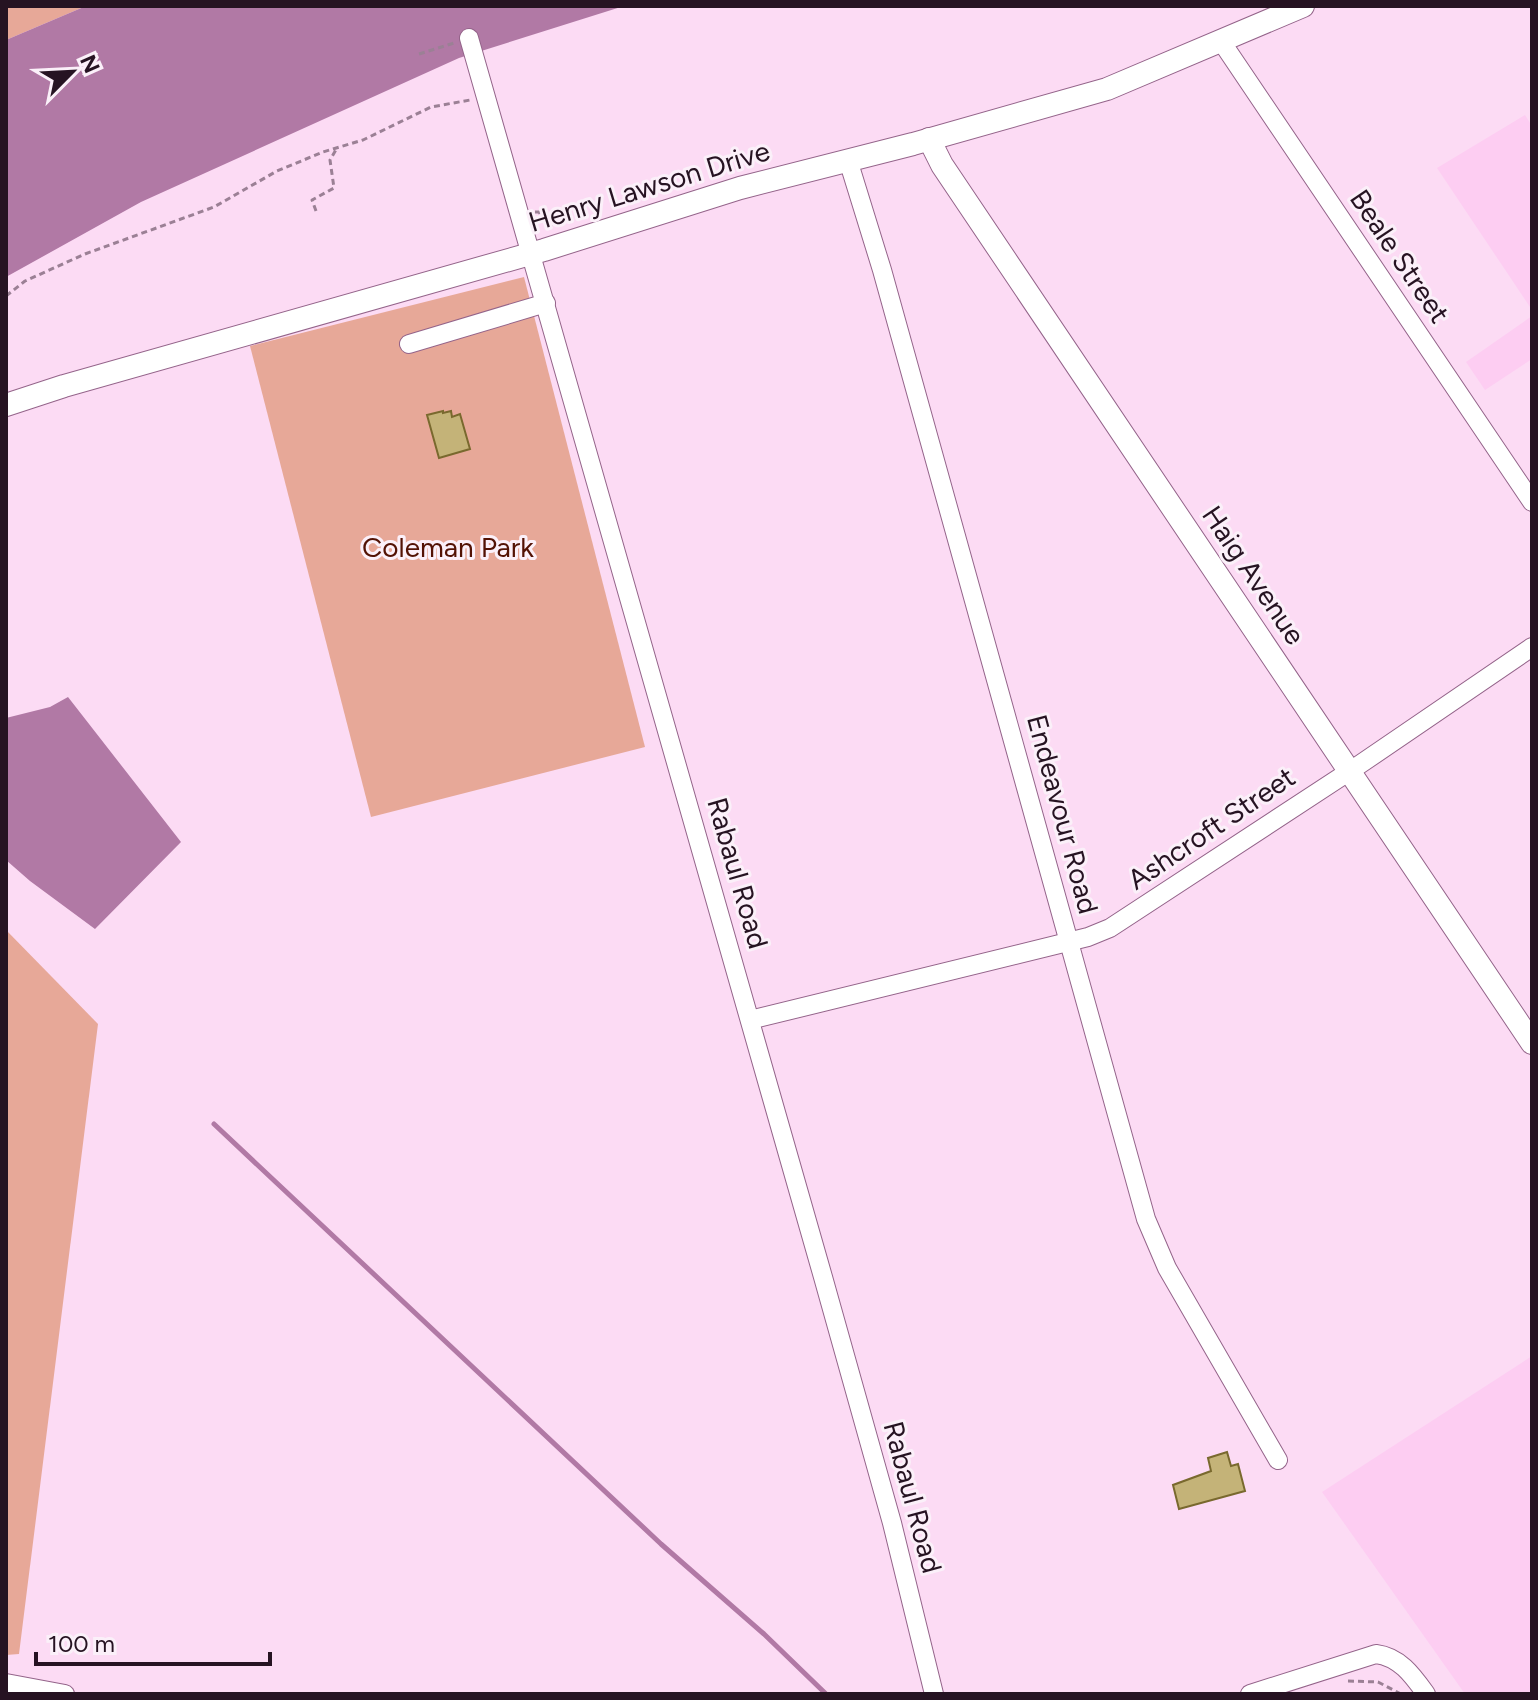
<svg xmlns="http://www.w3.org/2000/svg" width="1538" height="1700" font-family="Figtree,sans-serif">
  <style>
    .built { fill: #fdcdf2 }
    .green { fill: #e7a898 }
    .water { fill: #b179a5 }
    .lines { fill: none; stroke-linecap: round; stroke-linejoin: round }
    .stream { stroke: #b179a5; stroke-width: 5 }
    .building { fill: #c4b378; stroke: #79692e; stroke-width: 2 }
    .minor-casing { stroke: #94648a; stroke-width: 20 }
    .major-casing { stroke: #94648a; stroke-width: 24 }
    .path { stroke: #9b8095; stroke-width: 3; stroke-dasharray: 6 4; stroke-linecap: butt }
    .minor { stroke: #fff; stroke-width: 18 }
    .major { stroke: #fff; stroke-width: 22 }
    .labels { text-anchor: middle; stroke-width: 6; stroke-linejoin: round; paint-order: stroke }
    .street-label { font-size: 28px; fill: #261322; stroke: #fbf0f9 }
    .park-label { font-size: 28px; fill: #531204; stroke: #fbf0f9 }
  </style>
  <rect width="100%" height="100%" fill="#fcdbf4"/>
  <!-- built -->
  <g class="built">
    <polygon points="1525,115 1532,126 1532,310 1437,168"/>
    <polygon points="1532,316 1532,359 1485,390 1466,362"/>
    <polygon points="1532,1356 1532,1694 1465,1694 1322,1492"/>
  </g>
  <!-- green -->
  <g class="green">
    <polygon points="6,6 86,6 6,40"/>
    <polygon points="524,277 645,747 371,817 250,346"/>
    <polygon points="6,930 98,1024 19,1654 6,1655"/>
  </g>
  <!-- water -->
  <g class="water">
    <polygon points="86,6 624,6 459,58 141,202 6,277 6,40"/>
    <polygon points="68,697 181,842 95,929 30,881 6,860 6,718 50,707"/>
  </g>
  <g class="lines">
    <!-- stream -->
    <polyline class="stream" points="214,1124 661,1544 764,1634 826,1694"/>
  </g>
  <!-- building -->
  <g class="building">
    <polygon points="443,411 443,413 451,411 452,417 460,414 470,449 439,458 427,415"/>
    <polygon points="1227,1452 1231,1466 1238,1464 1245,1491 1179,1509 1173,1485 1211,1471 1208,1458"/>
  </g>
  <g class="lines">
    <defs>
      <g id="minor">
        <polyline points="469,38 823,1277 892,1523 934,1694"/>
        <polyline points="1221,41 1532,502"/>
        <polyline points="848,160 882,270 1146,1219 1167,1268 1278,1460"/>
        <polyline points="409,344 546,303"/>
        <polyline points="750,1020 1088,937 1110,928 1359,765 1532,647"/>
        <polyline points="6,1683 65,1694"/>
        <path d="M1250 1694 1376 1654C1400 1657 1413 1676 1426 1694"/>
      </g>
      <g id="major">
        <polyline points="929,139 942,165 1532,1043"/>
        <polyline points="6,405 64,386 544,250 740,188 913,144 1107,89 1303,6"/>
      </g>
    </defs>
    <!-- minor casing -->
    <use href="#minor" class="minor-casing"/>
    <!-- major casing -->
    <use href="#major" class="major-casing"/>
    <!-- path -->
    <g class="path">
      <polyline points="419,54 454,43"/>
      <polyline points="316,211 312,200 334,188 330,160 337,148"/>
      <polyline points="535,212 539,212 545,222 552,227"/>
      <polyline points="6,296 25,281 85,254 214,207 277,171 323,152 363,140 431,107 470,100"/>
      <polyline points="1348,1681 1378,1682 1401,1694"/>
    </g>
    <!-- minor -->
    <use href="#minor" class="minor"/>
    <!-- major -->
    <use href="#major" class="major"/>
  </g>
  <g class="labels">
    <!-- street labels -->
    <g class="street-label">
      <text transform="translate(649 186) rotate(-17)" y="10">Henry Lawson Drive</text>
      <text transform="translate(1400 256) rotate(56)" y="10">Beale Street</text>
      <text transform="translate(1254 575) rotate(56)" y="10">Haig Avenue</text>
      <text transform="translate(1063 814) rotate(75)" y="10">Endeavour Road</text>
      <text transform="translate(1211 828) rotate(-34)" y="10">Ashcroft Street</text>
      <text transform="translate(738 873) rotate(74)" y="10">Rabaul Road</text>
      <text transform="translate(913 1497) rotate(75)" y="10">Rabaul Road</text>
    </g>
    <!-- park labels -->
    <g class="park-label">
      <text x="448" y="557">Coleman Park</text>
    </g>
  </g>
  <!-- border -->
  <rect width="1538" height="1700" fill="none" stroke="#261322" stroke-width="16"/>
  <!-- north arrow -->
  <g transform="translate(72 72) rotate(66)" stroke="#fbf0f9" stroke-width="6" paint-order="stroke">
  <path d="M0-6L14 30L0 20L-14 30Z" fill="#261322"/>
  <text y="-12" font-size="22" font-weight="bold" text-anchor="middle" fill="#261322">N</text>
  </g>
  <!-- scale -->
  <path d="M36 1652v12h234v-12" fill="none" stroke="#261322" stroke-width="4"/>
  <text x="48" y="1652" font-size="24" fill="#261322" stroke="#fbf0f9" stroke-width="6" paint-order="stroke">100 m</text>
</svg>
